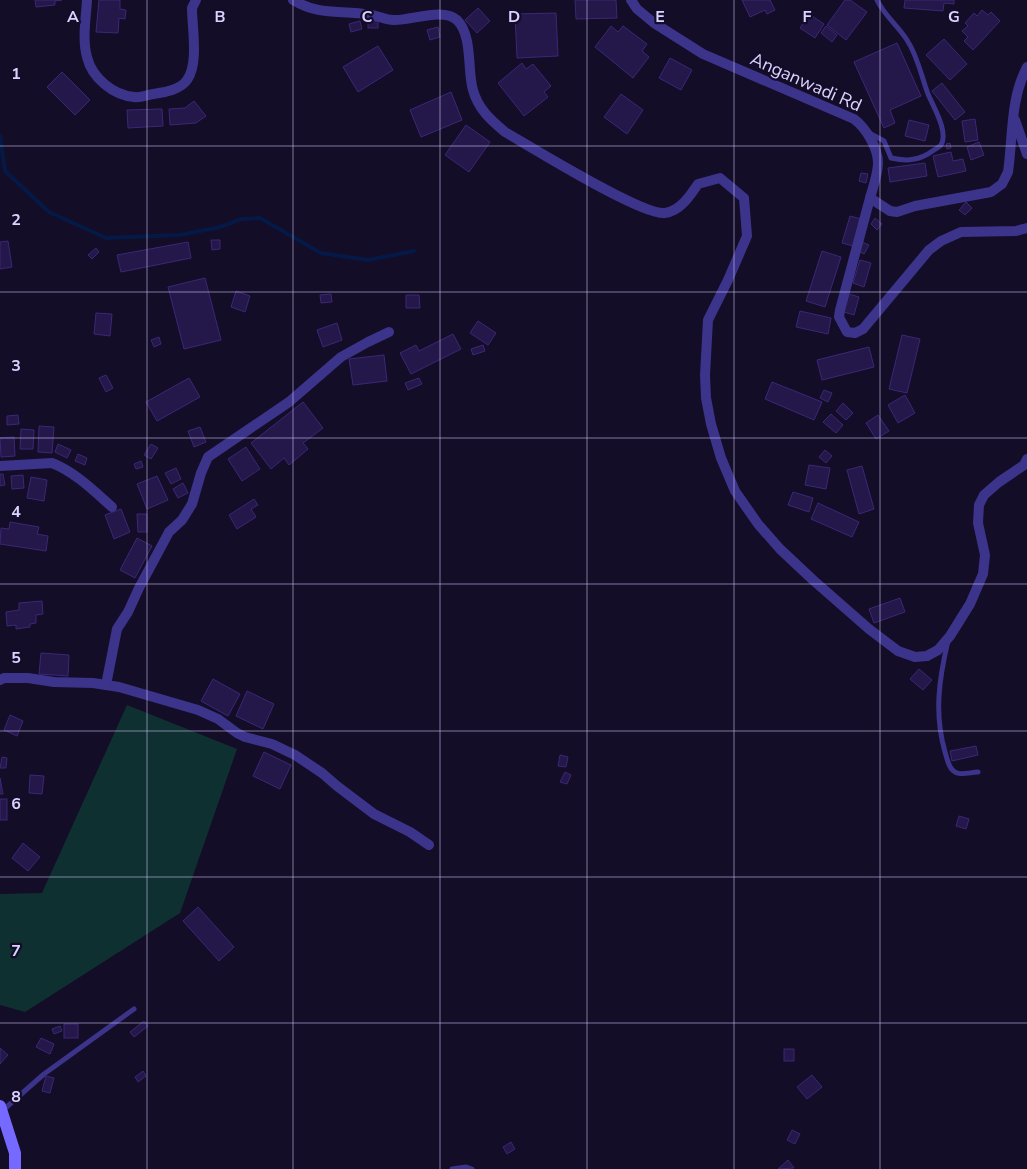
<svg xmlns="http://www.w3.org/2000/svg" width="1027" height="1169" font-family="'Nunito Sans',sans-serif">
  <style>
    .green { fill: #0f3031 }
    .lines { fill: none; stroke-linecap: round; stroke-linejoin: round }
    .stream { stroke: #051947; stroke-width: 4 }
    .building { fill: #241749; stroke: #3c2777 }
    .lane { stroke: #3c338a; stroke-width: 5 }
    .street { stroke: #3c338a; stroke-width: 10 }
    .secondary { stroke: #7669ff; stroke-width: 12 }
    .grid { fill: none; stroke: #dad2ff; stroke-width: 1; stroke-opacity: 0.55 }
    .labels { text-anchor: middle; stroke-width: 4.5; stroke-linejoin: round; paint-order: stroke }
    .street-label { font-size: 18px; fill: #dad2ff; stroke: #130d27 }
    .grid-label { font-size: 16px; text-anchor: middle; font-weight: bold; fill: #dad2ff; stroke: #130d27; stroke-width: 4.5; stroke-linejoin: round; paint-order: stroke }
  </style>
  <rect width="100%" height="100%" fill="#130d27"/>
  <!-- green -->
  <polygon class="green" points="127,705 237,749 180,913 25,1012 0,1005 0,894 42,893"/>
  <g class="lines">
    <!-- stream -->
    <polyline class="stream" points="0,136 5,171 49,212 106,238 179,235 221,227 241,219 260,218 321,253 368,260 414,251"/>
  </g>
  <!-- building -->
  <g class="building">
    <polygon points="35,0 62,0 55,1 55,5 36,7"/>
    <polygon points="99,0 120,0 120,9 126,10 125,19 119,18 118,33 96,32"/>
    <polygon points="575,0 616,0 617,18 576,19"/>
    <polygon points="742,0 770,0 775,10 767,14 765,10 750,17"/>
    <polygon points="845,0 850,0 867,12 846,40 827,25"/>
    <polygon points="905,0 954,0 954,4 944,3 943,11 904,8"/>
    <polygon points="478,8 490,21 477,33 465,20"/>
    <polygon points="982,10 988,15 991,12 1000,21 973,50 964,41 968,37 962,31 968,26 965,23 974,13 977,16"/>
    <polygon points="556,13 558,56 517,58 515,14"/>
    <polygon points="809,14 824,24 815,38 800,28"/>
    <polygon points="360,21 362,29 351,32 349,24"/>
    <rect x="368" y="21" width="10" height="7"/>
    <polygon points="611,26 618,32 623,26 647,44 642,51 649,57 633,78 595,47"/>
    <polygon points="826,26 837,35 832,42 821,33"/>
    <polygon points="438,27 440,37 430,40 427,30"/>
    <polygon points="944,39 967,64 950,80 926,55"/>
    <polygon points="897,43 921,96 890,110 895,123 884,128 854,62"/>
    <polygon points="378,46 393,70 358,92 343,67"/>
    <polygon points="670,58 692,70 681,90 659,78"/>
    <polygon points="522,63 526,69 533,64 551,86 544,92 548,97 524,116 498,83"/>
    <polygon points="62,72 90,100 75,115 47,87"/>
    <polygon points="942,83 965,112 955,120 932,91"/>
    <polygon points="451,92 462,120 421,137 410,110"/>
    <polygon points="621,94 643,110 627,134 604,117"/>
    <polygon points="194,101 206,116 196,123 170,125 169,109 185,108"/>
    <polygon points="162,109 163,126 128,128 127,110"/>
    <polygon points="975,119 978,140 965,142 962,121"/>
    <polygon points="909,120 929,125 925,141 905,136"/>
    <polygon points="466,125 490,142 469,172 445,155"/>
    <polygon points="979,142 984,155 971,160 967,147"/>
    <polygon points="950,143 951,148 947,149 946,144"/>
    <polygon points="951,152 953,161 963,159 966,171 938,177 933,156"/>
    <polygon points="925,163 927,176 890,182 888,168"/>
    <polygon points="861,173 868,174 866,183 859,181"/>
    <polygon points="966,202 972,208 965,215 959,210"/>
    <polygon points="850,216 861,219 853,246 842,243"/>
    <polygon points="875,218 882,224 877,230 871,224"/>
    <polygon points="211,240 220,240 220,249 212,250"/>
    <polygon points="8,241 12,267 0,269 0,242"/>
    <polygon points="188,242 191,258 121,272 117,255"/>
    <polygon points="862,242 869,245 864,254 857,250"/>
    <polygon points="96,248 99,252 92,259 88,255"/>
    <polygon points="822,251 841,257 825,307 806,301"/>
    <polygon points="860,260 871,263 864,287 853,283"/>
    <polygon points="205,278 221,340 184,349 168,287"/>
    <polygon points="236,291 250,296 245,312 231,307"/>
    <polygon points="331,294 332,302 321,303 320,295"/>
    <polygon points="849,294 859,297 854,315 844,312"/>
    <polygon points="406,295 419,295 420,308 406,308"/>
    <polygon points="800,311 831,318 828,334 796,327"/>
    <polygon points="96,313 112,314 110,336 94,334"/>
    <polygon points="478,321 496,333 488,345 470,333"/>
    <polygon points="337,323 342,340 323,347 317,330"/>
    <polygon points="453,334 461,349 411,374 400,353 416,345 419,351"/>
    <polygon points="902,335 920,339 907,393 889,389"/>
    <polygon points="159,337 161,344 154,347 151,340"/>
    <polygon points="483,345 485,351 473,355 471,349"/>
    <polygon points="869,347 874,367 822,380 817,360"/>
    <polygon points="384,355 387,381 353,385 349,359"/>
    <polygon points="106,375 113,388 106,392 99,378"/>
    <polygon points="189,378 200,397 157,421 146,402"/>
    <polygon points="419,378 422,384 408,390 405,383"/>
    <polygon points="772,382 822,402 814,420 765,399"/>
    <polygon points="824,390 832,393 828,402 820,398"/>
    <polygon points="905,395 915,413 898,423 888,405"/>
    <polygon points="303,402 323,428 303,443 308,449 289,465 284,458 271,469 251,443"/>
    <polygon points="843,403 853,413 846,420 836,411"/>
    <polygon points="831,414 843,425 836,433 823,422"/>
    <polygon points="18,415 19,424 7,425 7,416"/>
    <polygon points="878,415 889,431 876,439 866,423"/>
    <polygon points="39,426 54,427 52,453 38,452"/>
    <polygon points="200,427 206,442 194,447 188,431"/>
    <polygon points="21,429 34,430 33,449 20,449"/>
    <polygon points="14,437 15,456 1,457 0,438"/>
    <polygon points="58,444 71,450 67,458 55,452"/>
    <polygon points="151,444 158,448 151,459 144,455"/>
    <polygon points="246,447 260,469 242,481 228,459"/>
    <polygon points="825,450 832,456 826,463 819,457"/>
    <polygon points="78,454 87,458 85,465 75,461"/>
    <polygon points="141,461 143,467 136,469 134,464"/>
    <polygon points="809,465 830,468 826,489 805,485"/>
    <polygon points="862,466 874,509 859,514 847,470"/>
    <polygon points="176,468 181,479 171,484 165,473"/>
    <polygon points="0,474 3,474 5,485 0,486"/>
    <polygon points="23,475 24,488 12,489 11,476"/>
    <polygon points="157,476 168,500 147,509 137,484"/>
    <polygon points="31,477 47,480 44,501 27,498"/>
    <polygon points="183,483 188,493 178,498 173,489"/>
    <polygon points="793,492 813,498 809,512 788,505"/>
    <polygon points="254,499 258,505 251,509 256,517 237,529 229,515"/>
    <polygon points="818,503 859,522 852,537 811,519"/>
    <polygon points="121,509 130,532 114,539 105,515"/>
    <polygon points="137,514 147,514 147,532 138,532"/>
    <polygon points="10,522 39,527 37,534 48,536 46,551 0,544 1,528 9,529"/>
    <polygon points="137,538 152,546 135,578 120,570"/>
    <polygon points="900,598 905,612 874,623 869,609"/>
    <polygon points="42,601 43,614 36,615 36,623 30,624 30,627 16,629 16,625 7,626 6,612 19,610 19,603"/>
    <polygon points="41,653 69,655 68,676 39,674"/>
    <polygon points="919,669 932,680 923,690 910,679"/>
    <polygon points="213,679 240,694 228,716 201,701"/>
    <polygon points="247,691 274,704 263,729 236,716"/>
    <polygon points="10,715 23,721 17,736 4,730"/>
    <polygon points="976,746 978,755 952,761 950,751"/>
    <polygon points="264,752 291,765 280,789 253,776"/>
    <polygon points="560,755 568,757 566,767 558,766"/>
    <polygon points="2,757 7,758 6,768 0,768"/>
    <polygon points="565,772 571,775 567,784 560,782"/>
    <polygon points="30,775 44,776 42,794 29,793"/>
    <polygon points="0,778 3,794 0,794"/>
    <rect x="0" y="799" width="7" height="21"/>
    <polygon points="959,816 969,819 966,829 956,826"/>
    <polygon points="23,843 40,857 28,871 12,858"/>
    <polygon points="198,907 234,947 219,961 183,921"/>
    <polygon points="144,1021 148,1026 134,1037 130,1032"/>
    <rect x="64" y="1024" width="14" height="14"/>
    <polygon points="60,1026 62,1031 54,1034 52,1029"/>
    <polygon points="41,1038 54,1044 50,1054 36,1047"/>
    <polygon points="0,1048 8,1055 0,1064"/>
    <rect x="784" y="1049" width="10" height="12"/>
    <polygon points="143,1071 146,1076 138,1082 135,1077"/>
    <polygon points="812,1075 822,1087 807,1099 797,1087"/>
    <polygon points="46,1076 54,1078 50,1093 42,1091"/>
    <polygon points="792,1130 800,1134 795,1144 787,1140"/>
    <polygon points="511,1142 515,1149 507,1154 503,1147"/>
    <polygon points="788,1160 794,1168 778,1169"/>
  </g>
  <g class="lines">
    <!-- lane -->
    <g class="lane">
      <path d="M871 134 884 141 891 158C905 161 915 161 928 154 932 151 938 148 941 145 949 132 933 106 928 94 921 75 918 57 907 40 898 26 884 15 877 0"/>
      <path d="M948 641C939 679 934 714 945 752 947 759 949 769 955 772 961 776 971 772 978 772"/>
      <polyline points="2,1111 44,1074 134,1009"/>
      <polyline points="452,1169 466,1167 472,1169"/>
    </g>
    <!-- street -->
    <g class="street">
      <path d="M87 0C86 18 82 39 87 57 92 78 113 95 134 97 140 98 147 95 153 94 165 92 180 90 187 80 199 64 192 27 192 8L196 0"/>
      <path d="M293 0C321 17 342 9 371 15 379 16 386 20 393 20 411 21 443 7 457 20 473 36 467 70 473 90 478 109 491 120 505 132 531 147 642 216 665 213 680 211 690 196 698 184L720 178 744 198 747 236 728 280 708 320 705 375 706 398 711 424 721 458 735 491 758 524 780 549 813 580 869 629 898 651 915 657 927 656 938 650 950 636 970 604 983 574 985 555 978 523 979 505 984 495 999 482 1024 465 1027 459"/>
      <path d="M631 0 637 9 654 23 703 54 854 119C866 128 878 148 878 163 878 174 873 187 870 198L890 211 897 212 915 206 991 192 1002 184 1008 172C1013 138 1010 99 1027 67"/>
      <polyline points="1015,120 1027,154"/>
      <polyline points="870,198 840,310 839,317 847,332 855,333 863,329 929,250 941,241 961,232 1016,231 1027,228"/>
      <path d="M0 466 52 463C75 472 94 491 112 507"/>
      <polyline points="0,680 4,678 28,678 54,682 93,683 119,687 198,710 218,719 237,733 245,737 272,744 295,755 322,773 337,786 374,814 410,832 429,845"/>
      <polyline points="106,685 117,629 128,612 139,588 169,532 182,520 192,504 201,473 208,457 289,402 341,357 368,342 389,332"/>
    </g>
    <!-- secondary -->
    <polyline class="secondary" points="0,1106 15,1153 15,1169"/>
  </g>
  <!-- grid -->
  <path class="grid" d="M147 0V1169M293 0V1169M440 0V1169M587 0V1169M734 0V1169M880 0V1169M0 146H1027M0 292H1027M0 438H1027M0 584H1027M0 731H1027M0 877H1027M0 1023H1027"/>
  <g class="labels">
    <!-- street labels -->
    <g class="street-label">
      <text transform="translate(806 82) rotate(24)" y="6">Anganwadi Rd</text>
    </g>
  </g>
  <g class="grid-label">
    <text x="73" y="22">A</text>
    <text x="220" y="22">B</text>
    <text x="367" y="22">C</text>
    <text x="514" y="22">D</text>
    <text x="660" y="22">E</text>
    <text x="807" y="22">F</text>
    <text x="954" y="22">G</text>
    <text x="16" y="79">1</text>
    <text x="16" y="225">2</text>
    <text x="16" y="371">3</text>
    <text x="16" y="517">4</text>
    <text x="16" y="663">5</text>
    <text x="16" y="809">6</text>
    <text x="16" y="956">7</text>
    <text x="16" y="1102">8</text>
  </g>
</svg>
